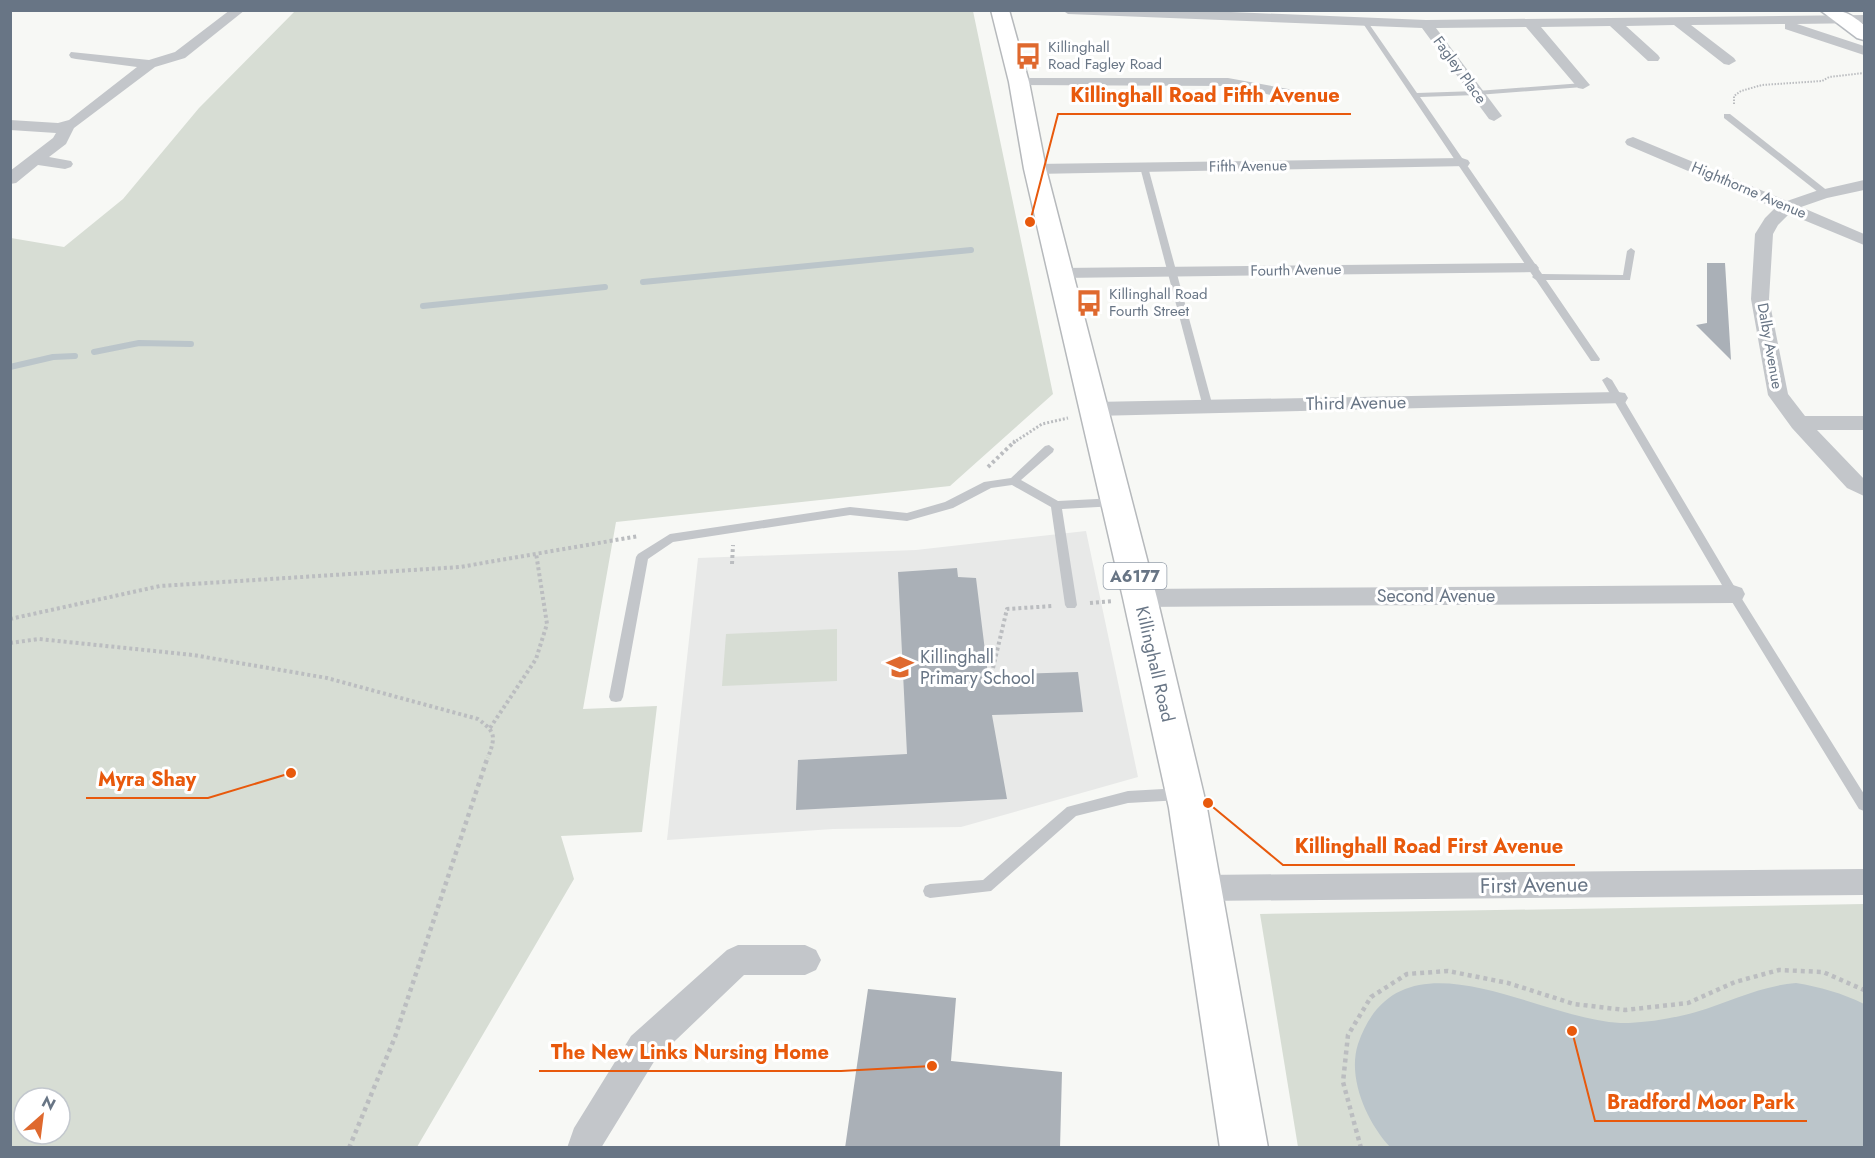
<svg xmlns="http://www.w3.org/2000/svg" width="1875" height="1158" font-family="Jost,sans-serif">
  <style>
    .built { fill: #e8e9e8 }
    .green { fill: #d7ddd4; fill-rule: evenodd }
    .water { fill: #bbc5ca }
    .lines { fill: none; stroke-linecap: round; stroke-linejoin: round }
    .stream { stroke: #bbc5ca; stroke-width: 6 }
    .building { fill: #aab0b7 }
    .secondary-casing { stroke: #b6babf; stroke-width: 3 }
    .highway-casing { stroke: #b6b9bc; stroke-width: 3 }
    .path-far3 { stroke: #bbbdc0; stroke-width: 2; stroke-dasharray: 1.5 1.5; stroke-linecap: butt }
    .path-far2 { stroke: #bbbdc0; stroke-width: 3; stroke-dasharray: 2 2; stroke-linecap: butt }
    .path-far1 { stroke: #bbbdc0; stroke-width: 4; stroke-dasharray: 3 3; stroke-linecap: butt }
    .path { stroke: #bbbdc0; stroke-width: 4.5; stroke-dasharray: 4 4; stroke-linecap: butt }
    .lane { fill: #c3c6ca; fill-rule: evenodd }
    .street { fill: #c3c6ca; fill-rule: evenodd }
    .secondary { fill: #fff; fill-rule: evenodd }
    .highway { fill: #fff; fill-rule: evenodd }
    .labels { text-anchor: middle; stroke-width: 6; stroke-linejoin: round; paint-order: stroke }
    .far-poi-label { font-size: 15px; fill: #687585; stroke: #fff; text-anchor: start }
    .far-street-label { font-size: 15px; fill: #687585; stroke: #fff }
    .shield { fill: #fff; stroke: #959eaa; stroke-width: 1.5 }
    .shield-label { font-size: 16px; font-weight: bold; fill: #687585 }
    .street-label { font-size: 18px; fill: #687585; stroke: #fff }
    .poi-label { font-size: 18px; fill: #687585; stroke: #fff; text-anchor: start }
    .near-street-label { font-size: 21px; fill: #687585; stroke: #fff }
    .leader { fill: none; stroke: #e8590c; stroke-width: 2 }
    .callout-dot { fill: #e8590c; stroke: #fff; stroke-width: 2 }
    .callout-label { font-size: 20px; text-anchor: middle; font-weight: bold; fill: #e8590c; stroke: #fff; stroke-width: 6; stroke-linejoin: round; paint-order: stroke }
  </style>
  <rect width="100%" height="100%" fill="#f7f8f5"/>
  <!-- built -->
  <polygon class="built" points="1086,531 1138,777 961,827 833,829 667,840 698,558 916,550"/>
  <!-- green -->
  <g class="green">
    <path d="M296 10 973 11 1053 394 950 486 616 522 583 709 657 706 642 832 561 836 574 879 417 1147H11V238L64 247 123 199 199 108ZM24 1098H60V1134H24Z"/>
    <polygon points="837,629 837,681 722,686 726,634"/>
    <polygon points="1864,904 1864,1147 1298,1147 1260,914"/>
  </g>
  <!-- water -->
  <path class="water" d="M1796 983C1820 987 1842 993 1864 1004V1147H1390C1367 1122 1347 1078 1358 1044 1401 919 1545 1026 1629 1023 1650 1022 1675 1018 1696 1012 1730 1002 1759 986 1796 983Z"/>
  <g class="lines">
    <!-- stream -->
    <g class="stream">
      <polyline points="643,282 971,250"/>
      <polyline points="423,306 605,287"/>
      <polyline points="94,352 139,343 191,344"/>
      <polyline points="10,367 53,357 75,356"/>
    </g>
  </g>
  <!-- building -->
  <g class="building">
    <polygon points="1707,263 1725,263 1731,360 1696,325 1707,323"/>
    <polygon points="957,568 958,577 976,578 988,675 1078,672 1083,712 992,715 1007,799 796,810 798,760 907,754 898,572"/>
    <polygon points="868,989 956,998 951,1061 1062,1072 1060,1148 845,1148"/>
  </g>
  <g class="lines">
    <defs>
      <path id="secondary" d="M1820 10C1842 10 1847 11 1864 25V40L1857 38Z"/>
      <polygon id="highway" points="991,10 1009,10 1029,82 1046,169 1157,598 1207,808 1268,1148 1220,1148 1169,808 1123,598 1024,169 1009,82"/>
    </defs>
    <!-- secondary casing -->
    <use href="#secondary" class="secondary-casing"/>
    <!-- highway casing -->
    <use href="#highway" class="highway-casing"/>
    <!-- path-far3 -->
    <polyline class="path-far3" points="1734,104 1734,96 1741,91 1762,85 1822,81 1829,77 1864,73"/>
    <!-- path-far2 -->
    <polyline class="path-far2" points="1013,443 1042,424 1068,418"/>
    <!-- path-far1 -->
    <g class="path-far1">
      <polyline points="988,467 1015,441"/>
      <polyline points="732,564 733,545"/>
      <polyline points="1090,603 1113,601"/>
      <polyline points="10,619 160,586 460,567 639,536"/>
      <path d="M10 643 39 639 193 655 327 678 478 719C497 733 495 737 488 758"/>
      <polyline points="993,668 1007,609 1053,606"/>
      <polyline points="490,728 536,659 547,624 536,553"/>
    </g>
    <!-- path -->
    <g class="path">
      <polyline points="349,1148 395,1037 488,756"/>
      <polyline points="1361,1148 1343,1082 1348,1035 1371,997 1407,974 1448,971 1508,983 1574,1004 1625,1010 1688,1003 1735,982 1779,970 1823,972 1864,990"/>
    </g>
    <!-- lane -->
    <g class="lane">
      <polygon points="1365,20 1367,21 1417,93 1477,91 1583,83 1587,85 1583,87 1477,95 1420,97 1542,274 1623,275 1627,251 1631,248 1635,251 1630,280 1546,280 1600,359 1599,361 1591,361 1536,280 1532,277 1533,276 1362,22"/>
      <polygon points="1724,114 1730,114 1829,192 1829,196 1823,196 1724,118"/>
      <polygon points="1141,165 1148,167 1213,407 1212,409 1204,409 1203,407 1140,167"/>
      <polygon points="1607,377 1612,380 1737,591 1864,794 1864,811 1859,809 1729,597 1602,380"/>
      <polygon points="1049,445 1054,449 1053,452 1021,480 1058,501 1116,498 1122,502 1116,506 1062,509 1077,605 1075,608 1067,608 1065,605 1051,507 1012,485 991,488 953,508 907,521 850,515 673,542 648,559 623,697 621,701 616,702 611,701 609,697 636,557 638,554 670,534 850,507 907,513 945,502 984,482 1011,478 1045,446"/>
      <polygon points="1181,788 1186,790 1188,794 1186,798 1181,800 1128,803 1076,816 991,891 930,898 925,896 923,891 925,886 930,884 983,880 1067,807 1128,791"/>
    </g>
    <!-- street -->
    <g class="street">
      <polygon points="230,10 245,10 185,58 155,67 74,128 66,144 49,157 71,161 73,164 71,167 65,169 38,165 16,183 10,184 10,171 53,138 56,133 10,130 10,120 58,123 69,120 137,67 76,59 71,58 69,55 71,52 149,60 175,52"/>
      <polygon points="1062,10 1184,10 1426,20 1864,15 1864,23 1797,24 1864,46 1864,55 1785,29 1785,24 1691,25 1734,58 1736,61 1729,65 1724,64 1674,25 1626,26 1658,55 1660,58 1658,61 1648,61 1610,26 1541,27 1590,85 1583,89 1578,88 1526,27 1436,28 1502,116 1494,121 1489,119 1422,28 1068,14"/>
      <polygon points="1019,78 1228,78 1305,92 1313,97 1305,102 1228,86 1014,85 1012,82"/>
      <polygon points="1633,137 1787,201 1816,191 1864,180 1864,190 1827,198 1801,207 1864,234 1864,245 1789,214 1778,225 1773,234 1769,299 1788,394 1805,416 1864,416 1864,430 1817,430 1864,479 1864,496 1847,488 1792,428 1768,395 1751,299 1755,234 1765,218 1775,208 1627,145 1625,142 1627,139"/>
      <polygon points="1462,158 1468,160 1470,163 1468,166 1035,174 1027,169 1035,164"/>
      <polygon points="1530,263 1536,264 1539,268 1536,272 1061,278 1055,277 1052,273 1055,269 1061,268"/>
      <polygon points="1618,392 1625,393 1628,398 1625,403 1094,416 1087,414 1084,409 1087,404 1094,402"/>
      <polygon points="1733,585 1742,588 1745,594 1742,600 1733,603 1140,607 1131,604 1128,598 1131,592 1140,589"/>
      <polygon points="1864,869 1864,895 1203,901 1192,898 1188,888 1192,878 1203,875"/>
      <polygon points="738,945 805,945 816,950 821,960 816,970 805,975 744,975 655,1060 601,1148 567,1148 574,1128 631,1036 727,950"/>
    </g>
    <!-- secondary -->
    <use href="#secondary" class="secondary"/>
    <!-- highway -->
    <use href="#highway" class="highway"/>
  </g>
  <!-- icons -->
  <defs>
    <symbol id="bus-bare" viewBox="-9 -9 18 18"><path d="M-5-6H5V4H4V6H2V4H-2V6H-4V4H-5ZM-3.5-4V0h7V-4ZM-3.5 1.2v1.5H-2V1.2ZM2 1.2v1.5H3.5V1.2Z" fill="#df692e" stroke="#fff" stroke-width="2.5" paint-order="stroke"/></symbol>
    <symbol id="school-bare" viewBox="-9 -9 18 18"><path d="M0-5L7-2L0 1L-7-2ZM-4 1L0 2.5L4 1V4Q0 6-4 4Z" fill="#df692e" stroke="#fff" stroke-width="2.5" paint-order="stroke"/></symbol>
  </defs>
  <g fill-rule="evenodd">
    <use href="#bus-bare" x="1009" y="37" width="38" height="38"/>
    <use href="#bus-bare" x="1070" y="284" width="38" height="38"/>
    <use href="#school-bare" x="881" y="648" width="38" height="38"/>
  </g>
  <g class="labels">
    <!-- far-poi labels -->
    <g class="far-poi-label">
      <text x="1048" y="52">Killinghall<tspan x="1048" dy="17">Road Fagley Road</tspan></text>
      <text x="1109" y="299">Killinghall Road<tspan x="1109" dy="17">Fourth Street</tspan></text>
    </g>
    <!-- far-street labels -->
    <g class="far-street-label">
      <text transform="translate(1460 70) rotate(54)" y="5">Fagley Place</text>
      <text transform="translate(1248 166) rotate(-1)" y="5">Fifth Avenue</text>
      <text transform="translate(1749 190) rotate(23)" y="5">Highthorne Avenue</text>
      <text transform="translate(1296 270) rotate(-1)" y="5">Fourth Avenue</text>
      <text transform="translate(1770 346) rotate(80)" y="5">Dalby Avenue</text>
    </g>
    <!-- shield labels -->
    <rect class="shield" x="1103.5" y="563" width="63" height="26" rx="4.5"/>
    <g class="shield-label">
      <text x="1135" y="582">A6177</text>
    </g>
    <!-- street labels -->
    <g class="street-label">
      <text transform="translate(1356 403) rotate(-1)" y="6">Third Avenue</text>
      <text x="1436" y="602">Second Avenue</text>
      <text transform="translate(1155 664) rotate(77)" y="6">Killinghall Road</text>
    </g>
    <!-- poi labels -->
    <g class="poi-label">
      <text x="920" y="663">Killinghall<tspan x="920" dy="21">Primary School</tspan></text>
    </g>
    <!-- near-street labels -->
    <g class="near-street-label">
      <text transform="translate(1534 885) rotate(-1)" y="7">First Avenue</text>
    </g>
  </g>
  <!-- callouts -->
  <path class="leader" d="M1030 222L1058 114H1351M291 773L208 798H86M1208 803L1283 865H1575M932 1066L841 1071H539M1572 1031L1595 1121H1807"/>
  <g class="callout-dot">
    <circle cx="1030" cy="222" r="6"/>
    <circle cx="291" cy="773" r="6"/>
    <circle cx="1208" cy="803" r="6"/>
    <circle cx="932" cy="1066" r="6"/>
    <circle cx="1572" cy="1031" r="6"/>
  </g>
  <g class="callout-label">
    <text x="1205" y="102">Killinghall Road Fifth Avenue</text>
    <text x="147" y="786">Myra Shay</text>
    <text x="1429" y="853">Killinghall Road First Avenue</text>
    <text x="690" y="1059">The New Links Nursing Home</text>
    <text x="1701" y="1109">Bradford Moor Park</text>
  </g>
  <!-- border -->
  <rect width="1875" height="1158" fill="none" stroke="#687585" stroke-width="24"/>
  <!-- north arrow -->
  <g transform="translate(42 1116) rotate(28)"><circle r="28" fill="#ffffff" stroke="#c3c8ce" stroke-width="1.5"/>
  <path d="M0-4.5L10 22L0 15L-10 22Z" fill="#df692e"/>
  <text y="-9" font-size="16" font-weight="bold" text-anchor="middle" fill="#687585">N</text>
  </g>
</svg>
